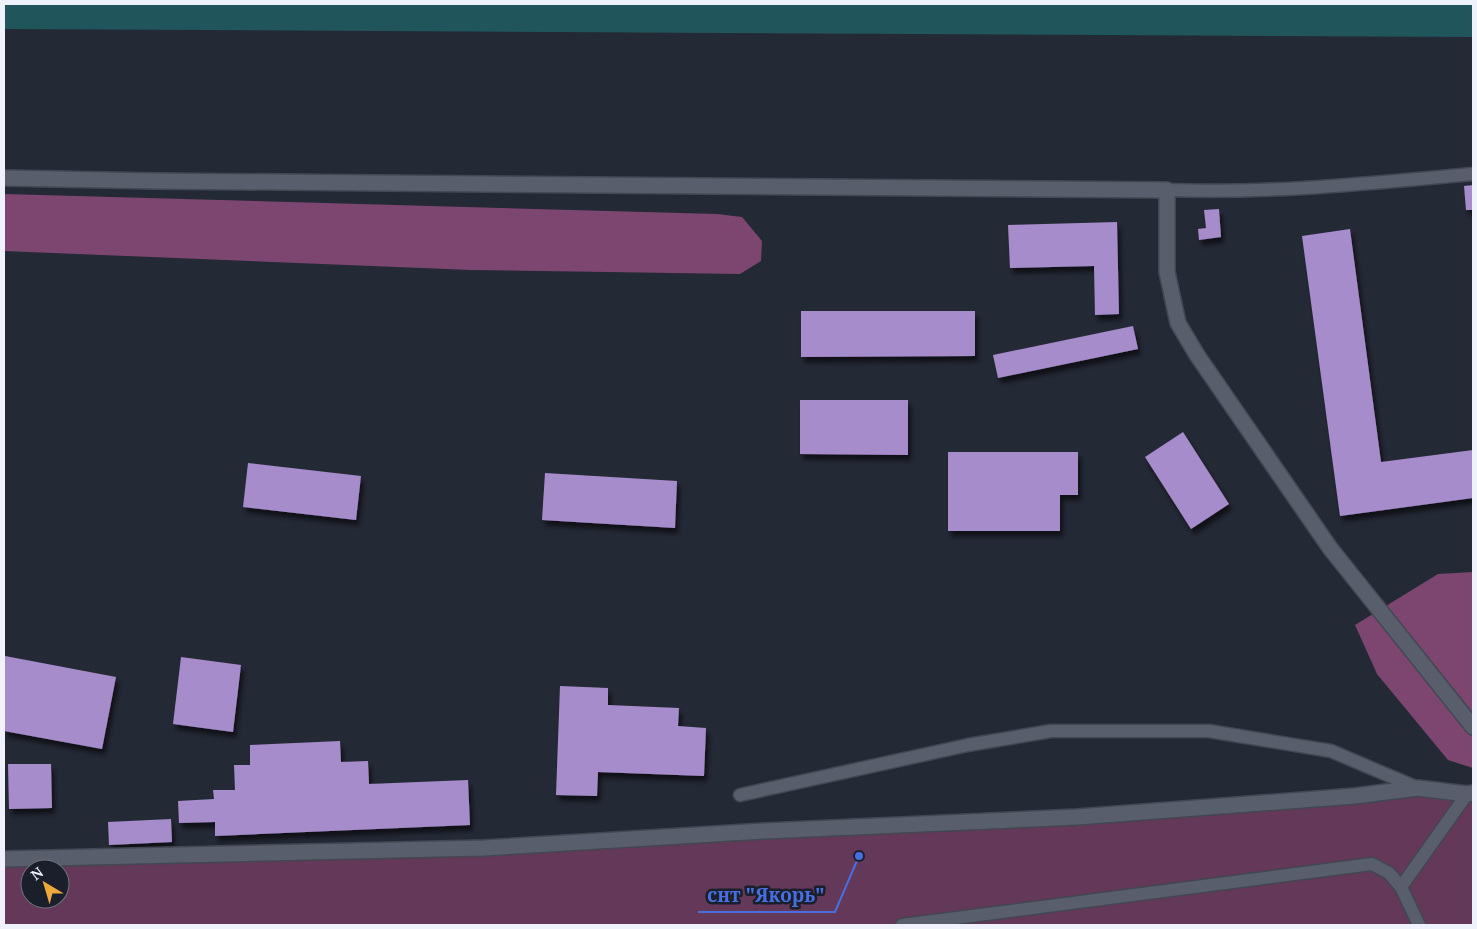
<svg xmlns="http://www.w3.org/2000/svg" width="1477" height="929" font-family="'Noto Serif',serif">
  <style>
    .green { fill: #633859; fill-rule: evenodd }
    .forest { fill: #7d4670 }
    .water { fill: #20565b }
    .building { fill: #a68ccb; filter: url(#shadow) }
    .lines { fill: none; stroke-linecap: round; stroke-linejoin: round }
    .lane-casing { stroke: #434752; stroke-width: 15 }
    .street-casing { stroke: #434752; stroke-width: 18 }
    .lane { stroke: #585e6c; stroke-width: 12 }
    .street { stroke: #585e6c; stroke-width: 15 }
    .leader { fill: none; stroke: #476fdf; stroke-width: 2 }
    .callout-dot { fill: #476fdf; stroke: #1b1f2b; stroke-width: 2 }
    .callout-label { font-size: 19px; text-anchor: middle; font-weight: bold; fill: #476fdf; stroke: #1b1f2b; stroke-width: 5; stroke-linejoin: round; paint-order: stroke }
  </style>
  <defs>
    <filter id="shadow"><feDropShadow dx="3" dy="5.5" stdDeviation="2.5" flood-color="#0009"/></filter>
  </defs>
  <rect width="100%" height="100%" fill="#242936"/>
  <!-- green -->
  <path class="green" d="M1467 794 1473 802V925H4V865L1077 817ZM30 869H60V899H30Z"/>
  <!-- forest -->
  <g class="forest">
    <polygon points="4,194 717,214 742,217 762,241 761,261 740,274 471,270 4,251"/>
    <polygon points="1473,572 1473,768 1448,760 1377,674 1355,625 1438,574"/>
  </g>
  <!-- water -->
  <polygon class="water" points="4,4 1473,4 1473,37 4,29"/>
  <!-- building -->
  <g class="building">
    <polygon points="1473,185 1473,210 1466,210 1464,186"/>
    <polygon points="1219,209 1221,237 1199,240 1198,229 1206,228 1204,210"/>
    <polygon points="1117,222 1119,314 1095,315 1094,266 1010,268 1008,225"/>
    <polygon points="1350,229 1381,462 1473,450 1473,498 1340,516 1302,236"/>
    <polygon points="801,311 975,311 975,356 801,357"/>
    <polygon points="1133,326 1138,349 998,378 993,355"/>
    <polygon points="800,400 908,400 908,455 800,454"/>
    <polygon points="1183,432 1229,504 1191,529 1145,457"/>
    <polygon points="948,452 1078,452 1078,495 1060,495 1060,531 948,531"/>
    <polygon points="248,463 361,476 356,520 243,507"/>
    <polygon points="545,473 677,481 675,528 542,520"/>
    <polygon points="5,656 116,677 102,749 4,731"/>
    <polygon points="181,657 241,665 233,732 173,724"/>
    <polygon points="560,686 608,688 608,705 679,708 678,726 706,728 704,776 598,772 597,796 556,795"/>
    <polygon points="340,741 341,762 368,761 369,784 468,780 470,825 215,836 215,822 179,823 178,801 214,799 213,790 235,790 234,765 250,765 250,745"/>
    <polygon points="8,764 51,764 52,808 9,809"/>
    <polygon points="171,819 172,842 109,845 108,822"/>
  </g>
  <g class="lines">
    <defs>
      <g id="lane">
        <path d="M1167 190C1269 194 1372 183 1473 174"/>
        <polyline points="740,795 968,745 1051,731 1209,731 1331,751 1418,788"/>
        <polyline points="902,925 1372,864 1389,873 1401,887"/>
        <polyline points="1419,925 1401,887 1467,794"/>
      </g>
      <g id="street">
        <polyline points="4,178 157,181 1167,190 1167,272 1178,323 1197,355 1330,548 1473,727"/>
        <polyline points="4,859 484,848 765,831 1077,817 1355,796 1418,788 1467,794 1473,793"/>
      </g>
    </defs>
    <!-- lane casing -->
    <use href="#lane" class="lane-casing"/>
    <!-- street casing -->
    <use href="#street" class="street-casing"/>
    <!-- lane -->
    <use href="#lane" class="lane"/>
    <!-- street -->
    <use href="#street" class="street"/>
  </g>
  <!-- callouts -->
  <path class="leader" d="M859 856L835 912H698"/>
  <circle class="callout-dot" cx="859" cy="856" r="5"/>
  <g class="callout-label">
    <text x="766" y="902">снт "Якорь"</text>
  </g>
  <!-- border -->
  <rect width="1477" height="929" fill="none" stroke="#eff2fb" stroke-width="10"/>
  <!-- north arrow -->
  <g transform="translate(45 884) rotate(322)"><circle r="24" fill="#1b1f2b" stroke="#70737e"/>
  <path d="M0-4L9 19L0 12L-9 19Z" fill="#eda83b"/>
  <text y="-8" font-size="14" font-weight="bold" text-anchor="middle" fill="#eff2fb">N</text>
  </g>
</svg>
